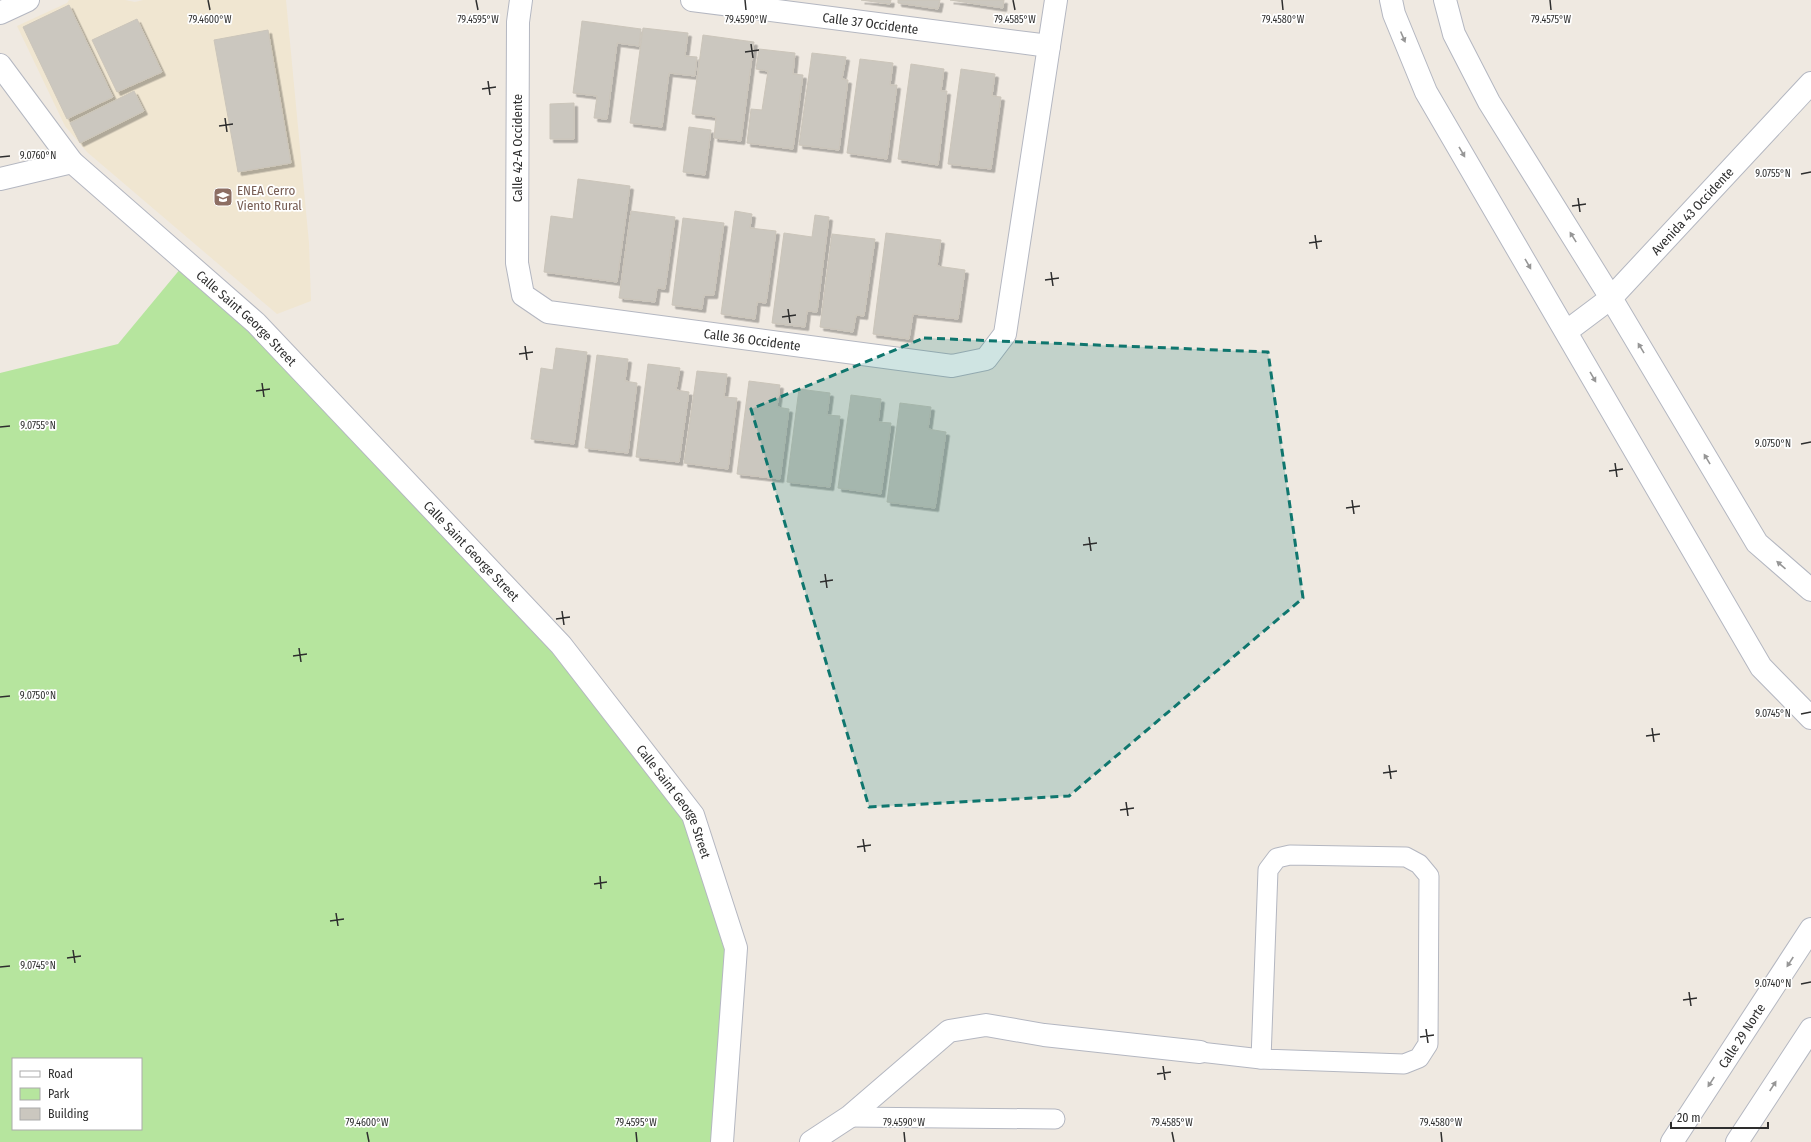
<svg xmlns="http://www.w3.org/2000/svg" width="1811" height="1142" font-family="'Fira Sans Condensed',sans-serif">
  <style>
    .education { fill: #f0e6d1 }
    .green { fill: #b6e59e; fill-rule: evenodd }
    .building { fill: #cbc7bf; stroke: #cbc5ba; filter: url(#shadow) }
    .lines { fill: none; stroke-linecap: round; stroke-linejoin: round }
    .lane-casing { stroke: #b4b7c1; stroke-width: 21 }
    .street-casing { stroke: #b4b7c1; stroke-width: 24 }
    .secondary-casing { stroke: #b4b7c1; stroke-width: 24 }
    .lane { stroke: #fff; stroke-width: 19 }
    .street { stroke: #fff; stroke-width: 22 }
    .secondary { stroke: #fff; stroke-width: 22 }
    .oneway { fill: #969696 }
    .marked { fill: #0f766e; fill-opacity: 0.2; stroke: #0f766e; stroke-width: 3; stroke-dasharray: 8 5; stroke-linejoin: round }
    .ticks { fill: none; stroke: #2e2e2e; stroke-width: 1.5 }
    .labels { text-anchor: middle; stroke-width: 3.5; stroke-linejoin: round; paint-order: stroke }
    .street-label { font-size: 13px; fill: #2e2e2e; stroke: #fff }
    .education-label { font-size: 13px; fill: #785e54; stroke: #fff; text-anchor: start }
    .ticks-label { font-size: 10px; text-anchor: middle; fill: #2e2e2e; stroke: #fff; stroke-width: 3.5; stroke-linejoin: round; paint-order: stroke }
  </style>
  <defs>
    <filter id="shadow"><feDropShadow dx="3.5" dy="3.5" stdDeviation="0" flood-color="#0004"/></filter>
  </defs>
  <rect width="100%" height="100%" fill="#efe9e1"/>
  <!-- education -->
  <polygon class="education" points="69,0 125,0 135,2 143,0 286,0 309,243 311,301 277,314 87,152 65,126 17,26 67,3"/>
  <!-- green -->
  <path class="green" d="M186 262 541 624 693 815 736 948 722 1142H0V373L118 344ZM13 1059H141V1129H13Z"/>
  <!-- building -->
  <g class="building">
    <polygon points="861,0 891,0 890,4"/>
    <polygon points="898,0 940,0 938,9 898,3"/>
    <polygon points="950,0 1004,0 1003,8"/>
    <polygon points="69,5 113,97 67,119 23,27"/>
    <polygon points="137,19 162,72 117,92 92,40"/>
    <polygon points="582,21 641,29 639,46 617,43 607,119 594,118 597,96 573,93"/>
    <polygon points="643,28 688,33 685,56 697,57 695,76 669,73 662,127 630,123"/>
    <polygon points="268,30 291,163 238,172 214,40"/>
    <polygon points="703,35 754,42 741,141 714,138 716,117 692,114"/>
    <polygon points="759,49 795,53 793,74 803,75 793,149 747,143 751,109 762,110 768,71 756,69"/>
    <polygon points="812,53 846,57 842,79 848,80 839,150 799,145"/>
    <polygon points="860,59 893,63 890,85 897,85 887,159 847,153"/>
    <polygon points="911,64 944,69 941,91 947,91 938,165 898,159"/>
    <polygon points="961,69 995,74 992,96 1001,97 991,169 948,164"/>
    <polygon points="134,91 144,111 80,143 70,123"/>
    <polygon points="574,103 574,139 550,139 550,104"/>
    <polygon points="689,127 711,130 705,175 683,172"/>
    <polygon points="578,179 630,186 617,282 544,272 551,216 573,219"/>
    <polygon points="631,211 675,217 665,289 657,288 655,302 619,298"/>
    <polygon points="735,211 752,214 750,228 776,231 766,303 757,302 755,319 721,314"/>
    <polygon points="815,215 829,217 817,312 807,311 805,327 772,323 784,233 812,237"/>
    <polygon points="683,218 724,223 714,295 704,295 702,309 672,305"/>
    <polygon points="886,233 941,240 937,266 965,270 958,319 913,314 909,339 873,334"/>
    <polygon points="832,234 875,239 864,316 856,315 853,332 820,327"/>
    <polygon points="556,348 587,352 574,444 531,439 541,368 553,370"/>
    <polygon points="597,355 628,359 625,381 637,383 628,453 585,448"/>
    <polygon points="648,364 680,368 676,390 689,392 679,462 636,457"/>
    <polygon points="697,371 727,374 724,397 737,398 728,469 684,463"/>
    <polygon points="749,381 780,385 777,407 789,409 780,479 737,474"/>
    <polygon points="799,389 830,393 827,415 840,416 830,487 787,482"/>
    <polygon points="851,395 881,399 878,422 891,423 881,494 838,488"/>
    <polygon points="900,403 931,407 928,429 946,432 935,508 887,502"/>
  </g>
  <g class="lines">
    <defs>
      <g id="lane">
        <polygon points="1290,855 1406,857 1419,864 1429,876 1428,1044 1419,1058 1404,1064 1261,1059 1268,870 1277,858"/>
        <polyline points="1200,1052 1261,1059"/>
        <polyline points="849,1117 1055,1119"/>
      </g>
      <g id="street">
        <path id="s1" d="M521 0 518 22 517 263 523 295 548 312 952 366 986 359 1005 334 1056 0"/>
        <path id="s2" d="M692 0 1049 46"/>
        <polyline points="0,13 28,0"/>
        <path id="s3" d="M0 65 72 162 256 323 561 645 693 815 736 948 722 1142"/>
        <polyline points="0,179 72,162"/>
        <path id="s4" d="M1567 331 1611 298 1811 83"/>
        <polyline points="811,1142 849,1117 949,1031 986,1025 1044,1035 1200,1052"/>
      </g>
      <g id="secondary">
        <polyline points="1391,0 1394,14 1426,92 1761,667 1811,718"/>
        <polyline points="1445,0 1454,34 1489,102 1611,298 1757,543 1811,590"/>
        <path id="s5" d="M1672 1142 1811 929"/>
        <polyline points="1737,1142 1811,1029"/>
      </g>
    </defs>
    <!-- lane casing -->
    <use href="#lane" class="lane-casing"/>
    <!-- street casing -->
    <use href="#street" class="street-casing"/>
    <!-- secondary casing -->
    <use href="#secondary" class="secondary-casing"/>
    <!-- lane -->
    <use href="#lane" class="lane"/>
    <!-- street -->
    <use href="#street" class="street"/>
    <!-- secondary -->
    <use href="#secondary" class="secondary"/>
  </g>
  <!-- one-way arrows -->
  <defs><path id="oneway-solid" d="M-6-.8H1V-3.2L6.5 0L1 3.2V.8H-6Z"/></defs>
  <g class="oneway">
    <use href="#oneway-solid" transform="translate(1403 37) rotate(67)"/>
    <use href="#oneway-solid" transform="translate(1462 152) rotate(60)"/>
    <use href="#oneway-solid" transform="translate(1573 237) rotate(-122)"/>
    <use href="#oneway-solid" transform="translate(1528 264) rotate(60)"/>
    <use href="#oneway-solid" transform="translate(1641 348) rotate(-121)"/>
    <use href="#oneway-solid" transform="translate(1593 377) rotate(60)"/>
    <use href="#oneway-solid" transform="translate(1707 459) rotate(-121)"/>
    <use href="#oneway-solid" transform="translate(1781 565) rotate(-139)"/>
    <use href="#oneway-solid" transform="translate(1790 962) rotate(123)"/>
    <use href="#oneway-solid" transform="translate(1711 1082) rotate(123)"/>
    <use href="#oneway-solid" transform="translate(1773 1086) rotate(-57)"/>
  </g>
  <!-- marked area -->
  <path class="marked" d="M924 338 1268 352 1303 598 1069 796 869 807 751 409Z"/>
  <!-- ticks -->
  <path class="ticks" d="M208 0 210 10M476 0 478 10M745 0 746 10M1013 0 1015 10M1282 0 1283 10M1550 0 1551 10M751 44 753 58M745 52 759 50M488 81 490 95M482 89 496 87M225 118 227 132M219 126 233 124M0 157 10 156M1801 174 1811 172M1578 198 1580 212M1572 206 1586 204M1315 235 1317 249M1309 243 1322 241M1051 272 1053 286M1045 280 1059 278M788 309 790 323M782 317 796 315M525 346 527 360M519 354 533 352M262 383 264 397M256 391 270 389M0 427 10 426M1801 444 1811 442M1615 463 1617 477M1609 471 1623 469M1352 500 1354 514M1346 508 1360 506M1089 537 1091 551M1083 545 1097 543M825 574 827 588M820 582 833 580M562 611 564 625M556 619 570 617M299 648 301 662M293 656 307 654M0 697 10 696M1801 714 1811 712M1652 728 1654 742M1646 736 1660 734M1389 765 1391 779M1383 773 1397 771M1126 802 1128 816M1120 810 1134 808M863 839 865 852M857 847 871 845M600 876 601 889M594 884 607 882M336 913 338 926M330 921 344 919M73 950 75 963M67 958 81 956M0 967 10 966M1801 984 1811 982M1689 992 1691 1006M1683 1000 1697 998M1426 1029 1428 1043M1420 1037 1434 1035M1163 1066 1165 1080M1157 1074 1171 1072M367 1132 369 1142M636 1132 637 1142M904 1132 905 1142M1172 1132 1174 1142M1441 1132 1442 1142"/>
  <!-- icons -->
  <defs>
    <symbol id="school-square" viewBox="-11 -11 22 22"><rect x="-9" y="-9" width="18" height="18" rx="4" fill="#8d6e63" stroke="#fff"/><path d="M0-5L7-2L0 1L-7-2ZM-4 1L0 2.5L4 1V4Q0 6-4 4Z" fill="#fff"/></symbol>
  </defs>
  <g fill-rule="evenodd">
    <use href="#school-square" x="212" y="186" width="22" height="22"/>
  </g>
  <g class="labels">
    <!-- street labels -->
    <g class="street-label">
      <text dy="5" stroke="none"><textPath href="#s2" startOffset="180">Calle 37 Occidente</textPath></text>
      <text transform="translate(517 148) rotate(-90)" y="5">Calle 42-A Occidente</text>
      <text dy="5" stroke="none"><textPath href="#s4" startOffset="174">Avenida 43 Occidente</textPath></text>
      <text dy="5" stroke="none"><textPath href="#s3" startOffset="355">Calle Saint George Street</textPath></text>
      <text dy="5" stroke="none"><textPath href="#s1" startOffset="532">Calle 36 Occidente</textPath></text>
      <text dy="5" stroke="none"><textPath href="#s3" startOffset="679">Calle Saint George Street</textPath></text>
      <text dy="5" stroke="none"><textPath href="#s3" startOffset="1003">Calle Saint George Street</textPath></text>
      <text dy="5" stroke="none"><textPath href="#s5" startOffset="127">Calle 29 Norte</textPath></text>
    </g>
    <!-- education labels -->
    <g class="education-label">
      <text x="237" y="195">ENEA Cerro<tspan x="237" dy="15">Viento Rural</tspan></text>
    </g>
  </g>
  <g class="ticks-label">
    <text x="210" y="23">79.4600°W</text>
    <text x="478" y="23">79.4595°W</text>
    <text x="746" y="23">79.4590°W</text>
    <text x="1015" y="23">79.4585°W</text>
    <text x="1283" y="23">79.4580°W</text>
    <text x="1551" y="23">79.4575°W</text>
    <text x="38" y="159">9.0760°N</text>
    <text x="1773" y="177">9.0755°N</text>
    <text x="38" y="429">9.0755°N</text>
    <text x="1773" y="447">9.0750°N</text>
    <text x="38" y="699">9.0750°N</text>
    <text x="1773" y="717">9.0745°N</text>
    <text x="38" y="969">9.0745°N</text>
    <text x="1773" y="987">9.0740°N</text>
    <text x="367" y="1126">79.4600°W</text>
    <text x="636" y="1126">79.4595°W</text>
    <text x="904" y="1126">79.4590°W</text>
    <text x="1172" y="1126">79.4585°W</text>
    <text x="1441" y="1126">79.4580°W</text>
  </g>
  <!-- legend -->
  <rect x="12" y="1058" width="130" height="72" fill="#ffffff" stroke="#ababab"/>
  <rect x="20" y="1071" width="20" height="6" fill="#ffffff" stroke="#ababab"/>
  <text x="48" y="1078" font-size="12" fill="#2e2e2e">Road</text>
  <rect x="20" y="1088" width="20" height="12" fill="#b6e59e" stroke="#ababab"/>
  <text x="48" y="1098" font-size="12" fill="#2e2e2e">Park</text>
  <rect x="20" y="1108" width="20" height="12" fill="#cbc7bf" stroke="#ababab"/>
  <text x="48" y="1118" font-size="12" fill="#2e2e2e">Building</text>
  <!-- scale -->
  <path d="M1671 1122v6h97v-6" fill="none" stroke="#2e2e2e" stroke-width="2"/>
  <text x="1677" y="1122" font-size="12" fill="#2e2e2e" stroke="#ffffff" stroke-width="3" paint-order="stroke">20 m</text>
</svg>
